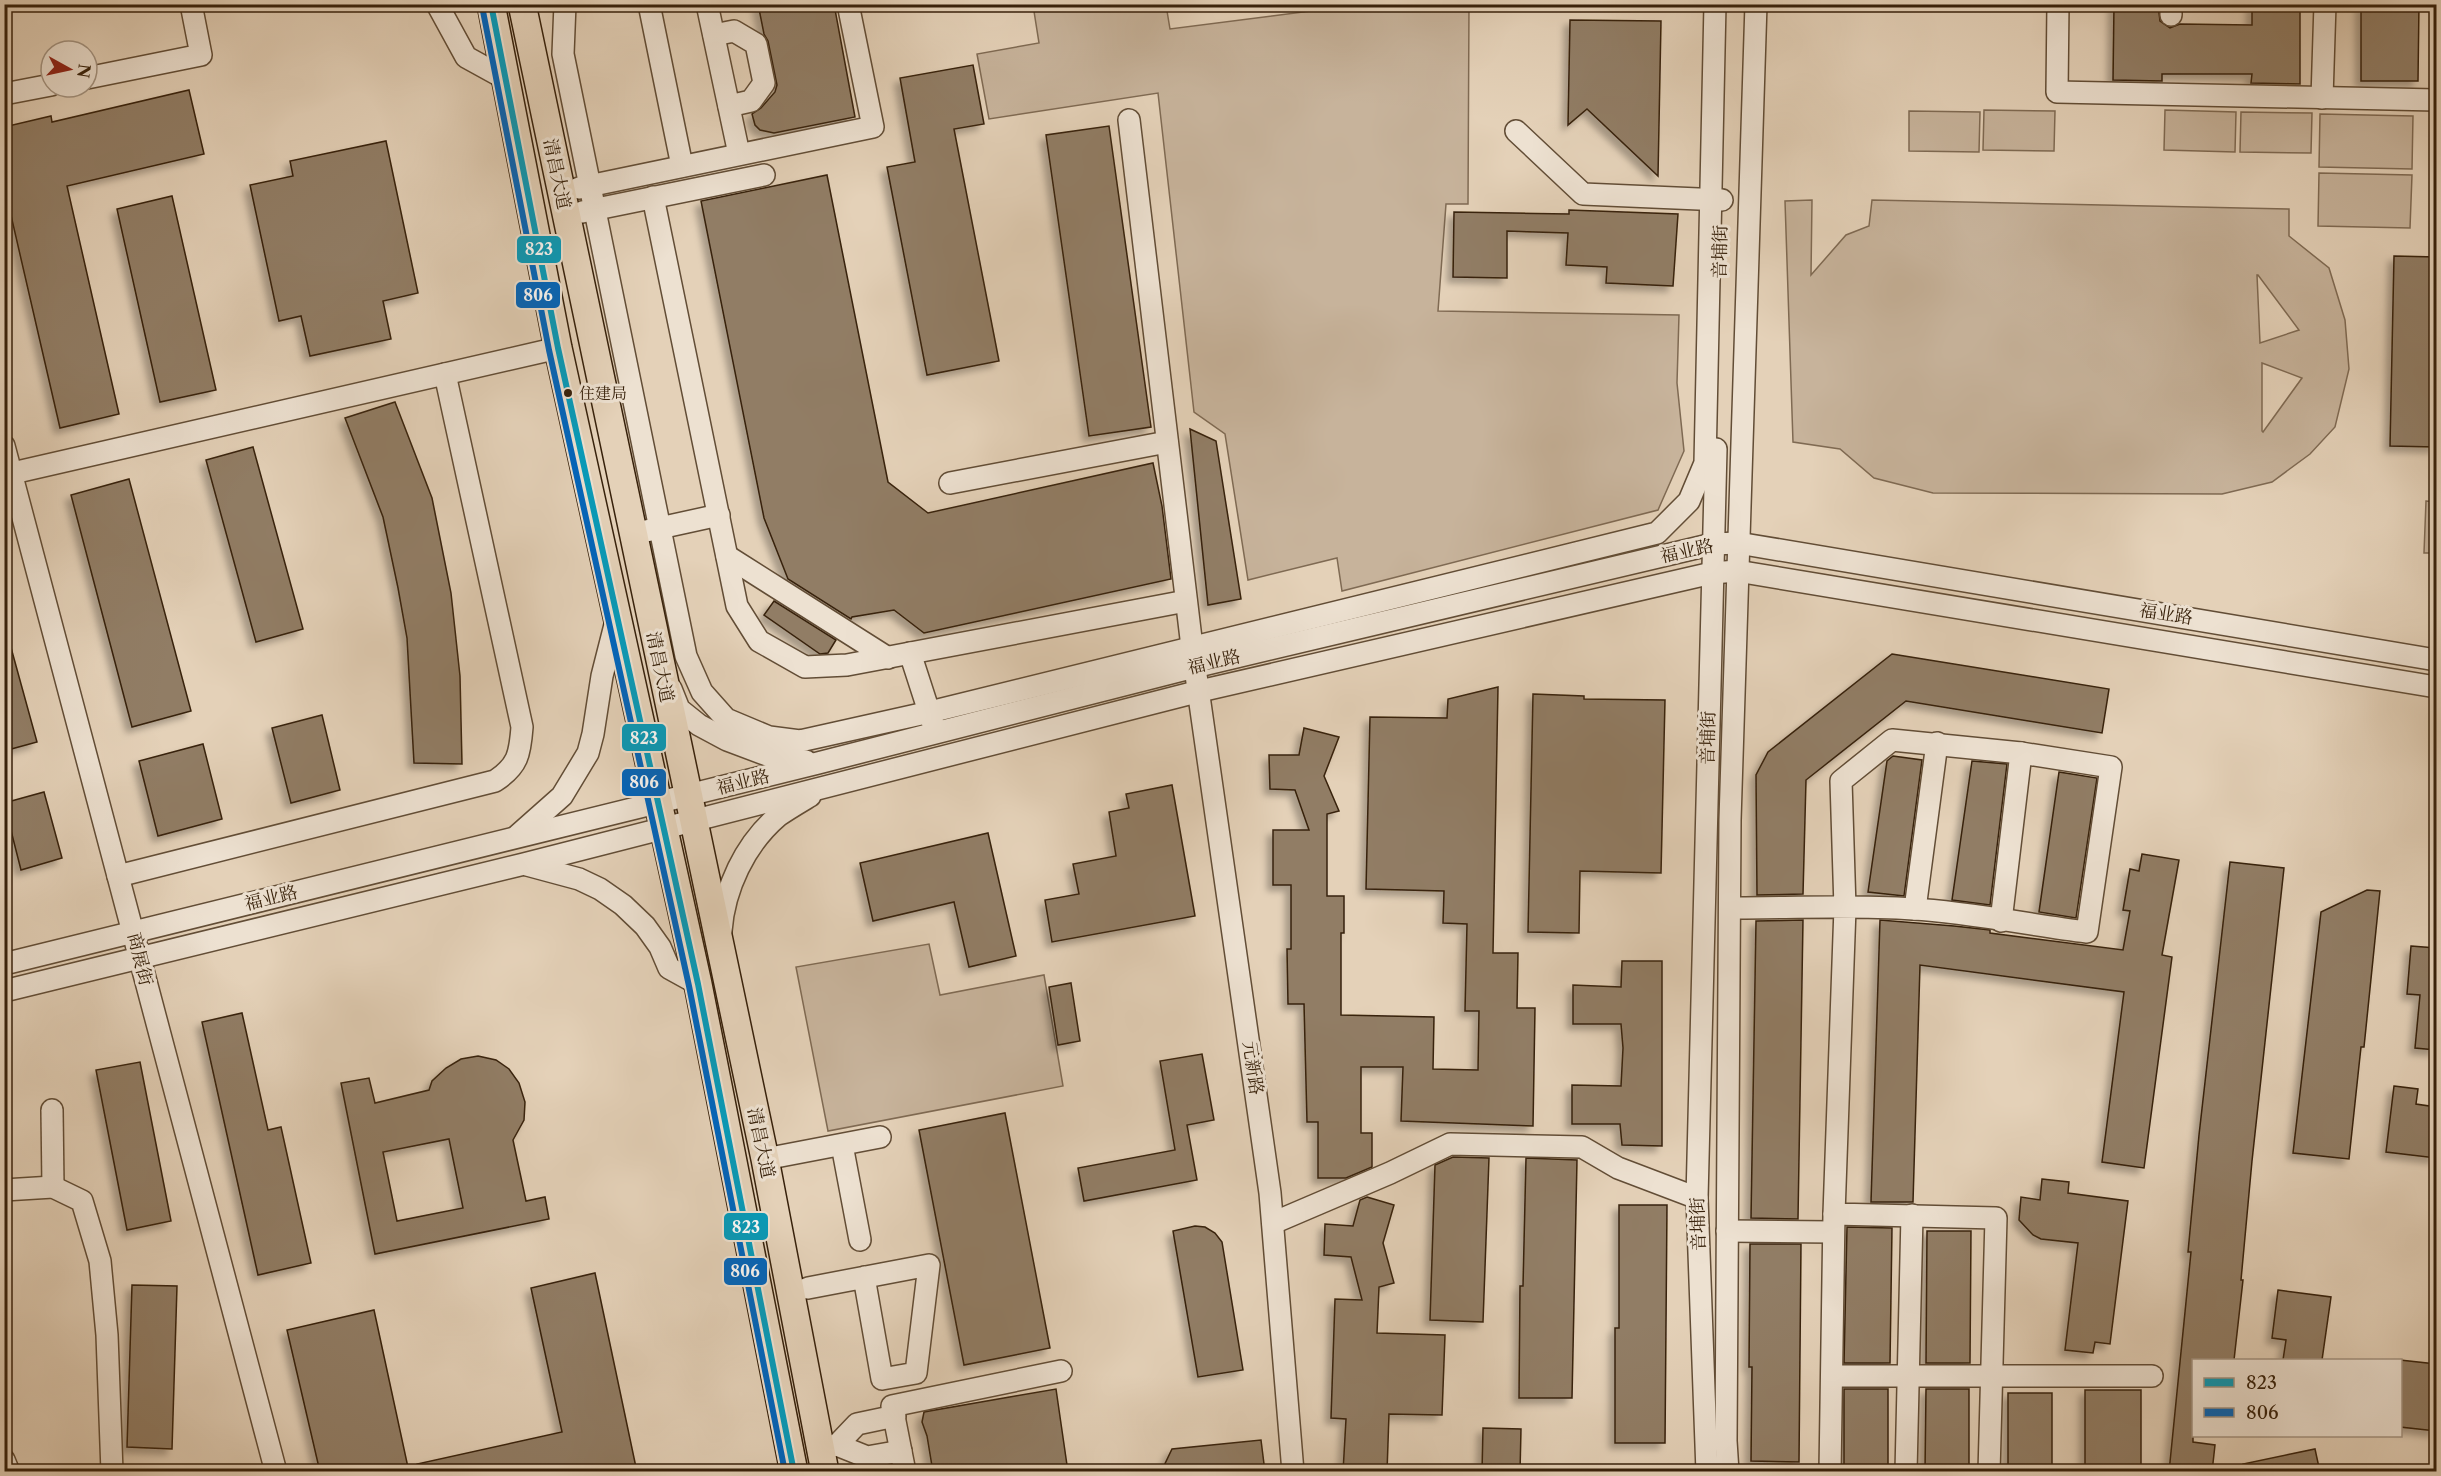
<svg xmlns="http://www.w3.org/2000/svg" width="2441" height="1476" font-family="'Libre Caslon Text','Noto Serif SC',serif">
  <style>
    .green { fill: #c7b39b; stroke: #7f6a53; stroke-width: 1.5; fill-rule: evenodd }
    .building { fill: #917d65; stroke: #37210b; stroke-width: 1.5; fill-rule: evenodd; filter: url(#shadow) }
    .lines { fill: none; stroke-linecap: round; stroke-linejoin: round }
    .minor-casing { stroke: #624d36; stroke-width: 24 }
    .major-casing { stroke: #37210b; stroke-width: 30 }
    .minor { stroke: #ede1d1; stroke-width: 21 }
    .major { stroke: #e4d1b8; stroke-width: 27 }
    .bus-1-casing { stroke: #ede1d1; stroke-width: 10 }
    .bus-2-casing { stroke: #ede1d1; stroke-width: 10 }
    .bus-1 { stroke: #069bba; stroke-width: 6 }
    .bus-2 { stroke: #0065bd; stroke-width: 6 }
    .bus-dot { fill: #37210b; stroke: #ede1d1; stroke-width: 2 }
    .labels { text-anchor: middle; stroke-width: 6; stroke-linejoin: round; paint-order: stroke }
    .bus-label { font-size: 16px; fill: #37210b; stroke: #ede1d1; text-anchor: start }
    .street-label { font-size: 18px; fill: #37210b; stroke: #ede1d1 }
    .line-badge { stroke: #ede1d1; stroke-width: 2 }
    .badge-label { font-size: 16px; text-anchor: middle; font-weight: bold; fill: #fff }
  </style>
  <defs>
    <filter id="shadow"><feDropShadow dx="-5.5" dy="5.5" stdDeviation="3" flood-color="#0004"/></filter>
  </defs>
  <rect width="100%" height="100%" fill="#e4d1b8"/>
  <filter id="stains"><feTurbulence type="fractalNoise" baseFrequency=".00333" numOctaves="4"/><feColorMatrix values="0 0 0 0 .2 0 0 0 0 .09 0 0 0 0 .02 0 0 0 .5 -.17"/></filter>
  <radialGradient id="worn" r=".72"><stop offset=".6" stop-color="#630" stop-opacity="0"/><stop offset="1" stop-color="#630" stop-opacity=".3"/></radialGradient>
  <!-- green -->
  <g class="green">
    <polygon points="1033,5 1166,5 1170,29 1357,5 1469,5 1468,204 1446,204 1438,311 1679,315 1677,383 1684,451 1658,510 1342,591 1337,558 1248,580 1225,434 1194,412 1158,93 989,119 977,54 1039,43"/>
    <polygon points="1984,110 2055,111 2054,151 1983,150"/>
    <polygon points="2165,110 2236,112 2235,152 2164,150"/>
    <polygon points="1909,111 1980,112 1979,152 1909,151"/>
    <polygon points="2241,112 2312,113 2311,153 2240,152"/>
    <polygon points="2320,114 2413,116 2412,169 2319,167"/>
    <polygon points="2319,173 2412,175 2410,228 2318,226"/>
    <path d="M1812 200 1811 275 1846 235 1869 226 1872 200 2289 209V236L2329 268 2345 320 2349 369 2335 427 2310 454 2272 482 2222 494 1933 493 1874 478 1840 449 1793 442 1785 201ZM2257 275H2258L2299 330 2260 343ZM2262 363 2302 378 2263 432 2262 431Z"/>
    <polygon points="2426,501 2436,502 2436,553 2424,553"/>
    <polygon points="929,944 940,995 1044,975 1063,1086 828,1131 796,967"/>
  </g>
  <!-- building -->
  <g class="building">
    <polygon points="758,4 834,4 855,117 774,133 760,130 755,125 752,114 761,108 775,92 777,85 768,41 764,34"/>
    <polygon points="2114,4 2158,4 2160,21 2170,28 2180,24 2252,25 2252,4 2300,4 2300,84 2251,83 2252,74 2162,74 2162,81 2113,80"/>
    <polygon points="2361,4 2419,4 2418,81 2361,81"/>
    <polygon points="1570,20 1661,21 1658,176 1587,109 1568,125"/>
    <polygon points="973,65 984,124 954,129 999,361 927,375 887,167 915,162 900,78"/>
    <polygon points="189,90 204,154 67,186 119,414 60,428 4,185 4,127 51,116 52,122"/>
    <polygon points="1109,126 1151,427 1089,436 1046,135"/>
    <polygon points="386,141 418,293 383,301 391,339 310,356 301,316 279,321 250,185 293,176 290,161"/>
    <polygon points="827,175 888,482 928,513 1153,463 1162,506 1171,579 924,633 894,610 852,617 851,619 788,579 764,518 701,201"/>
    <polygon points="172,196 216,390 160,402 117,209"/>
    <polygon points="1569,210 1678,214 1673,286 1606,283 1607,267 1566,265 1568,233 1507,231 1507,278 1453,277 1454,212 1569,214"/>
    <polygon points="2394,256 2436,257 2436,447 2390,446"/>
    <polygon points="395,402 432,498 451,593 460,676 462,764 414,763 407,638 398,588 383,517 345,418"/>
    <polygon points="1190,429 1216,441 1241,599 1208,605"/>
    <polygon points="253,447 303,629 256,642 206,460"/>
    <polygon points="129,479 191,711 132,727 71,495"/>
    <polygon points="774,601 836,640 828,653 820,654 764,615"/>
    <polygon points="10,644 37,742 4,751 4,645"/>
    <polygon points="1892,654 2109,689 2102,733 1906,701 1806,780 1803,894 1757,895 1756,775 1768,752"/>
    <polygon points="1498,687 1493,953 1518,953 1517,1008 1535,1008 1533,1126 1401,1121 1403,1067 1361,1067 1361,1133 1372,1133 1372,1167 1346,1178 1318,1178 1318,1122 1307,1122 1304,1004 1288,1004 1287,949 1291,949 1291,885 1273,885 1273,830 1309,830 1295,790 1270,789 1269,755 1299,755 1304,728 1339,737 1324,776 1339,811 1327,814 1327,896 1344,896 1344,933 1341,933 1341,1015 1434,1017 1433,1069 1478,1070 1479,1011 1465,1011 1467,924 1443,923 1444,891 1366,889 1370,717 1447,718 1448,699"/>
    <polygon points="1533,694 1584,696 1584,699 1665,700 1661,873 1580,871 1579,933 1528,932"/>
    <polygon points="322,715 340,790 291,803 272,728"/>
    <polygon points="203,744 222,819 158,836 139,761"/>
    <polygon points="1893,756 1922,760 1904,896 1868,892 1887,761"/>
    <polygon points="1972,761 2007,764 1990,905 1952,900"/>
    <polygon points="2059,772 2097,778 2076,918 2039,912"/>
    <polygon points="1172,785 1195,916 1052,942 1045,900 1079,894 1073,864 1116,856 1109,812 1129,808 1126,794"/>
    <polygon points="44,792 62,858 21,870 4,803"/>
    <polygon points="988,833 1016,956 969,967 954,902 873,921 860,863"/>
    <polygon points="2142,854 2179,860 2162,955 2172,957 2144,1168 2102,1162 2124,992 1920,965 1913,1202 1871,1202 1880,920 1954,926 1990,930 1990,933 2123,950 2130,911 2123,910 2130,869 2139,871"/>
    <polygon points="2230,862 2284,868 2252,1161 2241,1280 2243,1280 2234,1360 2193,1360 2193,1442 2215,1445 2212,1472 2169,1472 2191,1252 2188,1252 2199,1135"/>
    <polygon points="2367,890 2380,891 2364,1047 2361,1047 2349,1159 2293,1153 2321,912"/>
    <polygon points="1803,920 1798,1219 1751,1218 1756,921"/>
    <polygon points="2411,946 2436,948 2436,1050 2415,1048 2420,995 2407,994"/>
    <polygon points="1622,961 1662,961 1662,1146 1622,1145 1620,1124 1572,1124 1572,1085 1621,1086 1623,1048 1621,1024 1573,1024 1573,985 1621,987"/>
    <polygon points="1071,983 1080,1041 1058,1045 1049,987"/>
    <polygon points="242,1013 268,1130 281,1127 311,1263 258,1275 202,1022"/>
    <polygon points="1202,1054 1214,1120 1187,1125 1197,1180 1084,1201 1078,1168 1175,1150 1160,1061"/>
    <path d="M478 1056 496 1060 509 1069 519 1083 525 1102 524 1120 513 1140 526 1201 545 1197 549 1219 375 1254 341 1083 369 1078 375 1103 429 1090 432 1081 446 1068 461 1059ZM449 1139 463 1208 397 1221 383 1152Z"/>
    <polygon points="140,1062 171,1221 127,1230 96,1070"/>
    <polygon points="2394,1086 2418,1089 2416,1104 2436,1107 2436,1158 2386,1152"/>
    <polygon points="1005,1113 1050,1348 964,1365 919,1130"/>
    <polygon points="1453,1157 1489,1158 1483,1322 1430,1320 1435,1165"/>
    <polygon points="1526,1158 1577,1160 1572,1398 1519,1398 1520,1286 1523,1286"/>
    <polygon points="2042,1179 2069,1182 2068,1193 2128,1201 2110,1344 2095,1342 2093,1353 2065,1350 2078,1243 2041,1239 2033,1235 2019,1220 2021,1197 2040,1200"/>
    <polygon points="1367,1197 1394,1205 1383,1243 1394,1283 1379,1287 1377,1333 1445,1335 1442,1415 1389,1414 1387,1472 1343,1472 1346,1419 1331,1418 1335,1299 1362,1300 1351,1257 1324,1255 1325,1224 1353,1226 1360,1200"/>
    <polygon points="1619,1205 1667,1205 1665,1443 1615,1443 1615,1328 1619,1328"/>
    <polygon points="1195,1226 1205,1227 1215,1233 1222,1242 1243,1370 1198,1377 1173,1231"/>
    <polygon points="1847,1227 1892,1228 1890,1363 1844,1363"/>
    <polygon points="1927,1231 1971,1231 1970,1363 1926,1363"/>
    <polygon points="1750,1244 1801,1244 1799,1462 1751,1461 1752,1367 1749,1367"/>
    <polygon points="595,1273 637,1472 417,1472 417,1464 562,1432 531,1288"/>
    <polygon points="132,1285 177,1286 172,1449 127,1447"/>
    <polygon points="2278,1290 2331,1297 2322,1360 2283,1360 2286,1340 2272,1338"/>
    <polygon points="374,1310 409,1472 320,1472 287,1330"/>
    <polygon points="2400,1360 2436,1364 2436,1431 2400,1427"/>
    <polygon points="1056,1389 1068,1472 933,1472 927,1436 922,1422 924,1412"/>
    <rect x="1844" y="1389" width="44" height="83"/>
    <polygon points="1926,1389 1969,1389 1969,1472 1925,1472"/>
    <rect x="2085" y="1390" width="56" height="82"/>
    <rect x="2008" y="1393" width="44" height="79"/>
    <polygon points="1483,1428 1521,1429 1520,1472 1482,1472"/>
    <polygon points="1261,1440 1265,1472 1161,1472 1172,1449"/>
    <polygon points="2315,1449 2320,1472 2244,1472 2243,1464"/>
  </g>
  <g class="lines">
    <defs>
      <g id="minor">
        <polyline points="437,4 466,57 506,79"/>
        <polyline points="565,4 563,54 686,656 702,692 726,719 769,737 800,741 930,712 1657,533 1689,501 1705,463 1715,4"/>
        <polyline points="649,4 682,166"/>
        <polyline points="707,4 739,154"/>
        <polyline points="2058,4 2057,92 2436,100"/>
        <polyline points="2171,15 2171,4"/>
        <polyline points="714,35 734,31 756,44 764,83 751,101 729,106"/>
        <polyline points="87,78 201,55 191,4"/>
        <polyline points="4,94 51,85"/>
        <polyline points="2322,98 2325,4"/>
        <polyline points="1129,120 1192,647 1270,1193 1293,1472"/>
        <polyline points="1516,131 1583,194 1722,200"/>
        <polyline points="579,188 873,127 848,4"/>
        <polyline points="653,197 737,606 759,641 805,667 847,665 1186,601"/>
        <polyline points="582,212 764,175"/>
        <polyline points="4,446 276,1472"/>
        <polyline points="4,475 558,348"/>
        <polyline points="950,483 1167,442"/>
        <polyline points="646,531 719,515"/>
        <polyline points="727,556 888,658"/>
        <polyline points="910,653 933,724"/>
        <polyline points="671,689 679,709 699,725 727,740 775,758 806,761"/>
        <polyline points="518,835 562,796 588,753 593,734 602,676 617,617"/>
        <polyline points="527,865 579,879 600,889 623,905 645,926 660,947 669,968 698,984"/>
        <path d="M118 876 495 781C518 766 520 754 522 727L445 374"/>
        <path d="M1730 908C1791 908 1852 905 1913 909 1969 912 2030 925 2087 932L2111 767 2021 753 1892 740 1841 781 1845 908 1834 1214 1996 1218 1989 1472"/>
        <polyline points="1915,909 1937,743"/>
        <polyline points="2001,921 2021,753"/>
        <path d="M721 931C724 889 745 844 778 816 788 809 800 802 810 796"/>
        <polyline points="4,964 818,763 1194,667 1713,544 1738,543 2436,660"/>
        <polyline points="4,991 524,864 1200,691 1712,573 1737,571 2436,687"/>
        <polyline points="52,1110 53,1187"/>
        <polyline points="842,1145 860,1240"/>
        <polyline points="765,1159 880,1137"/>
        <polyline points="4,1190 53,1187 82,1201 100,1261 107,1335 112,1472"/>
        <polyline points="1273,1223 1390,1173 1450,1144 1582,1147 1618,1168 1697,1198"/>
        <polyline points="1727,1231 1833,1232"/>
        <polyline points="808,1288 929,1265 916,1373 882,1379 864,1277"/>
        <polyline points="1832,1376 2152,1376"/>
        <polyline points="837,1445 857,1424 895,1416"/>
        <polyline points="820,1448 837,1445 867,1457 901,1451"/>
        <polyline points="4,1460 9,1472"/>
        <polyline points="905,1472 892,1406 1061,1371"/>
        <polyline points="1707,1472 1697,1198 1716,449"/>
        <polyline points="1728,1472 1726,1441 1730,820 1756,4"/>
        <polyline points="1830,1472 1834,1214"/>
        <polyline points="1906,1472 1912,1215"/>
      </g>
      <g id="major">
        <polyline points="491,4 558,348 698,984 794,1472"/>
        <polyline points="522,4 765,1159 825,1472"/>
      </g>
    </defs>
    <!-- minor casing -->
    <use href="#minor" class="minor-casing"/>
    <!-- major casing -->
    <use href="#major" class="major-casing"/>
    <!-- minor -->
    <use href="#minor" class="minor"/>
    <!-- major -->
    <use href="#major" class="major"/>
    <defs>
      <polyline id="bus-1" points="491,4 558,348 698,984 794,1472"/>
      <polyline id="bus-2" points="482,6 549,350 689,986 785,1472"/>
    </defs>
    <!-- bus-1 casing -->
    <use href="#bus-1" class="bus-1-casing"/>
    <!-- bus-2 casing -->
    <use href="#bus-2" class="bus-2-casing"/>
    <!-- bus-1 -->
    <use href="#bus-1" class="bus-1"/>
    <!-- bus-2 -->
    <use href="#bus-2" class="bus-2"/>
  </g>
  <!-- markers -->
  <circle class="bus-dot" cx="568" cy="393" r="5"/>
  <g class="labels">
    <!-- bus labels -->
    <g class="bus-label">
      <text x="579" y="399">住建局</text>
    </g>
    <!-- street labels -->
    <g class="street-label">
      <text transform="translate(557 174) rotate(78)" y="6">清昌大道</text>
      <text transform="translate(1720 252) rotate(-89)" y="6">音埔街</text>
      <text transform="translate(1687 551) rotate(-12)" y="6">福业路</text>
      <text transform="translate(2166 614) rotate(9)" y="6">福业路</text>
      <text transform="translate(1214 662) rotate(-13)" y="6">福业路</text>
      <text transform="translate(660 667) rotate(78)" y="6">清昌大道</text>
      <text transform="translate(1708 738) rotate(-89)" y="6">音埔街</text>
      <text transform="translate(743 782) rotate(-14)" y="6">福业路</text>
      <text transform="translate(271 898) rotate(-14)" y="6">福业路</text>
      <text transform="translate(140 959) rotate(76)" y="6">商展街</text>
      <text transform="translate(1253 1068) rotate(82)" y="6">元新路</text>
      <text transform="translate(761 1143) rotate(78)" y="6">清昌大道</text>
      <text transform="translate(1698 1224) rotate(-92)" y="6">音埔街</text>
    </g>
  </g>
  <g class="line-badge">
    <rect x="516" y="235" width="46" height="29" rx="6" fill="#069bba"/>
    <rect x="515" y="281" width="46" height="28" rx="6" fill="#0065bd"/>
    <rect x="621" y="723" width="46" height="29" rx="6" fill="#069bba"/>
    <rect x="621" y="768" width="46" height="29" rx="6" fill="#0065bd"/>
    <rect x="723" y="1212" width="46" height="29" rx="6" fill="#069bba"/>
    <rect x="723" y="1257" width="45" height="29" rx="6" fill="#0065bd"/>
  </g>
  <g class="badge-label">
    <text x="539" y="255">823</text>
    <text x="538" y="301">806</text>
    <text x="644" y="744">823</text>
    <text x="644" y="788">806</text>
    <text x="746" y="1233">823</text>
    <text x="745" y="1277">806</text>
  </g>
  <!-- margin -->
  <rect width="2441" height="1476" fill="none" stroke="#e4d1b8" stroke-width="24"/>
  <rect x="6" y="6" width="2429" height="1464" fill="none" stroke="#37210b" stroke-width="3"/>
  <rect x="12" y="12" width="2417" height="1452" fill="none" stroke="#37210b" stroke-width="1.5"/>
  <!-- legend -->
  <rect x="2192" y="1359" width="210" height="78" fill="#ede1d1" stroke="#a49482" stroke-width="1.5"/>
  <rect x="2204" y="1378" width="30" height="9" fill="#069bba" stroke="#a49482" stroke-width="1.5"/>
  <text x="2246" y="1389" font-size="18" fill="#37210b">823</text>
  <rect x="2204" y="1408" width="30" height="9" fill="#0065bd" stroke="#a49482" stroke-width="1.5"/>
  <text x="2246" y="1419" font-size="18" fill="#37210b">806</text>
  <!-- north arrow -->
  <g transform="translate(69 69) rotate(98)"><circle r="28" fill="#ede1d1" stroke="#a49482" stroke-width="1.5"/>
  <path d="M0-4.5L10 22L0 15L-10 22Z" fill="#8f2418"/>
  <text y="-9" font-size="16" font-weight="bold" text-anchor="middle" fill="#37210b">N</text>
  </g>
  <rect width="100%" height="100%" filter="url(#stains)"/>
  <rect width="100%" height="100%" fill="url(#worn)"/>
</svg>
